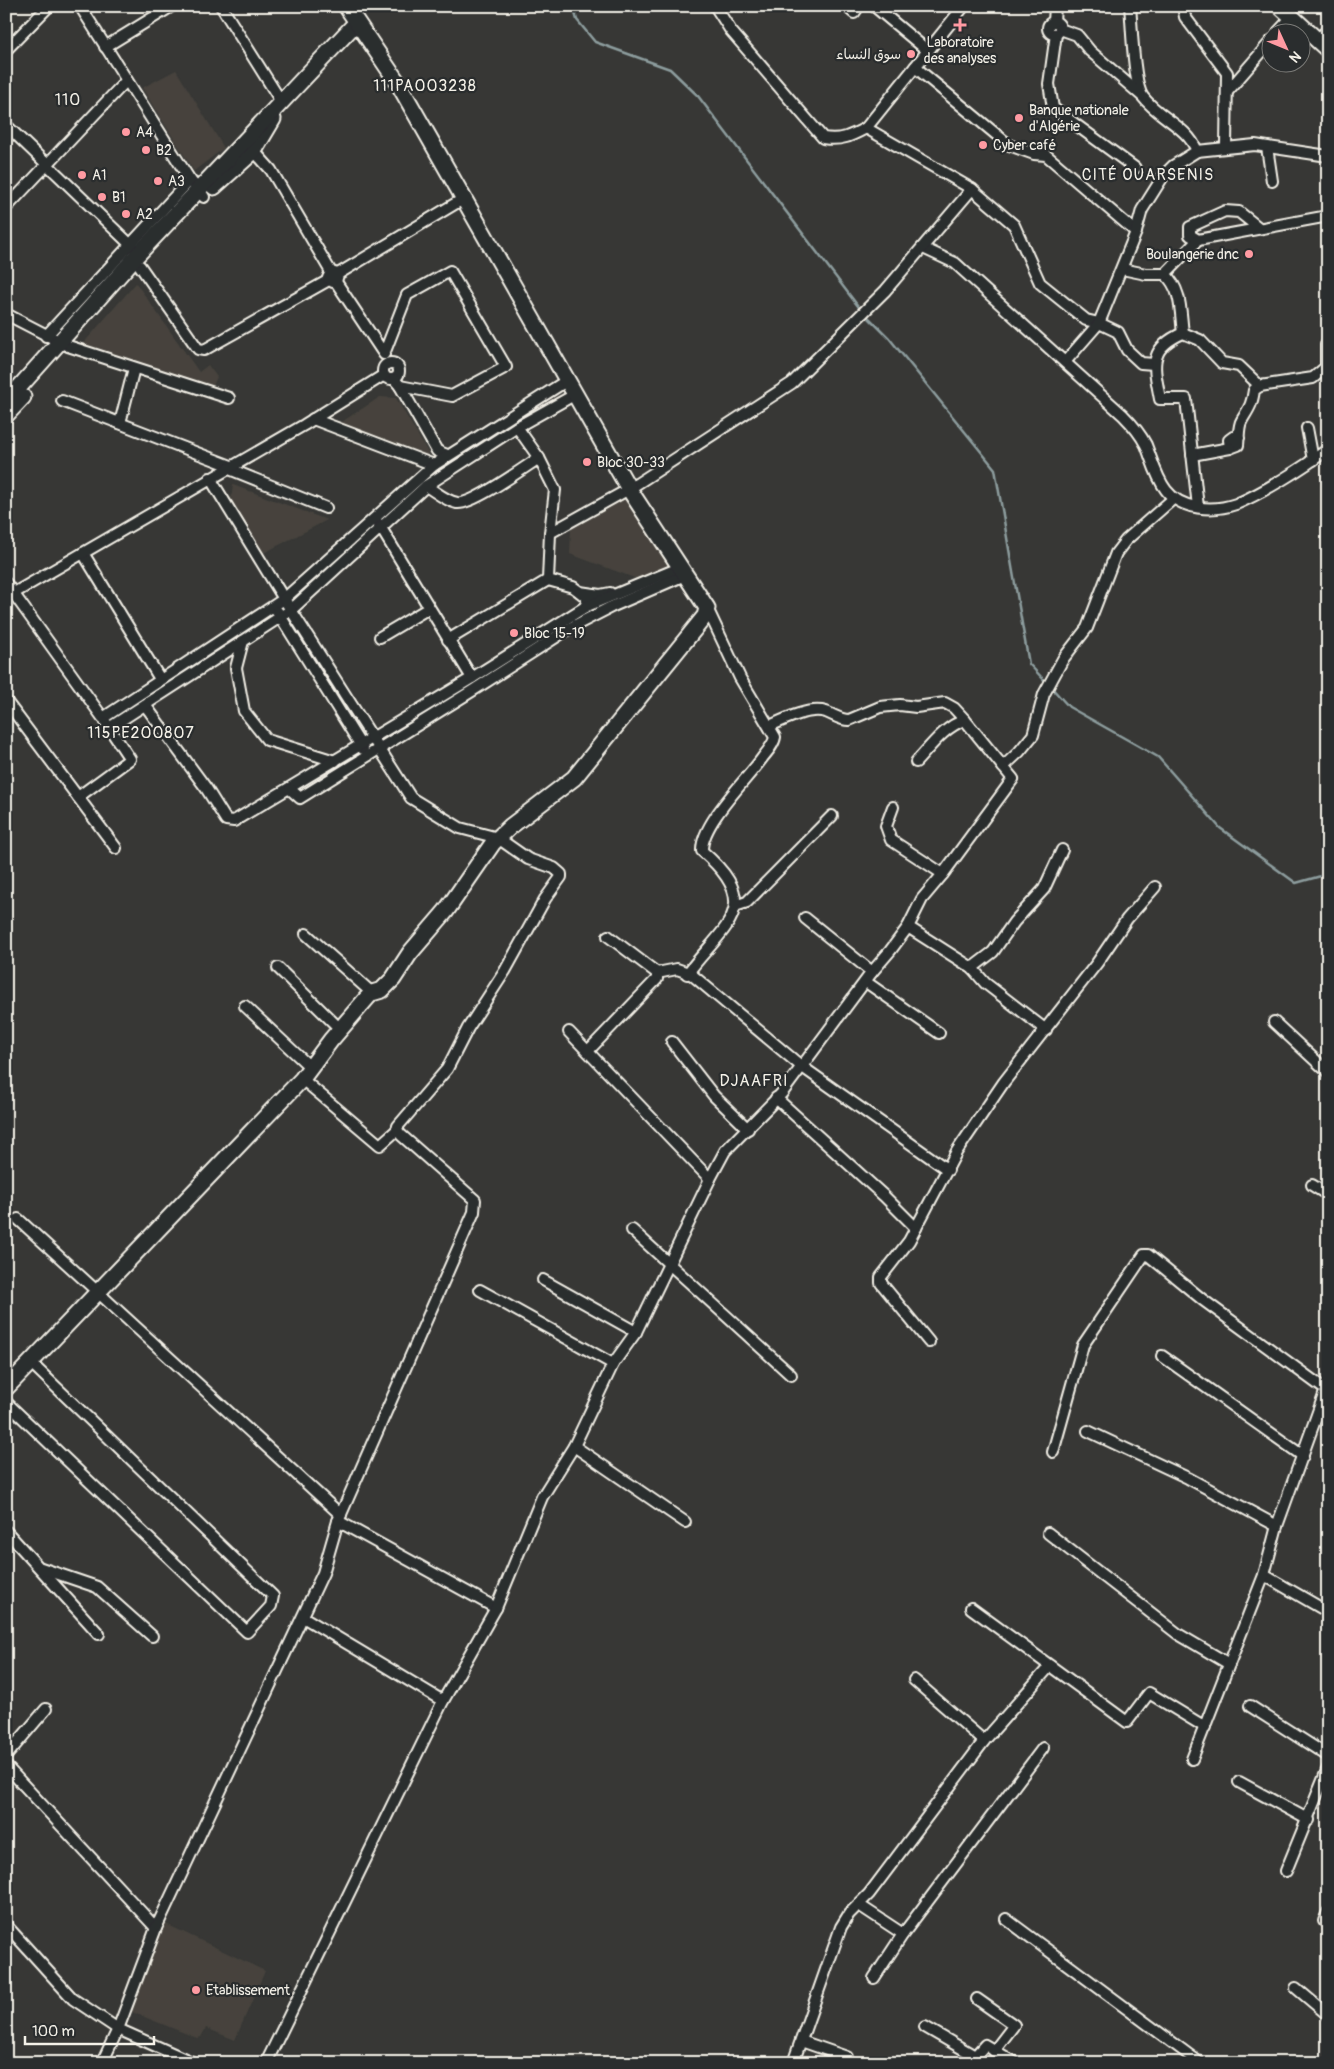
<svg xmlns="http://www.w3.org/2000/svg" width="1334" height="2069" font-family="Pangolin,'Playpen Sans Arabic',sans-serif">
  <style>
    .built { fill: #46433d }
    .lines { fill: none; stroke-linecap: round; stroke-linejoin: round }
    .stream { stroke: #8d9d9e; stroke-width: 2.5 }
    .street-casing { stroke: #f4f1e8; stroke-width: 14 }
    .secondary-casing { stroke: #f4f1e8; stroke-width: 19 }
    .street { stroke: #2a2d2e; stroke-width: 10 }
    .secondary { stroke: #2a2d2e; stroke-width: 15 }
    .poi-dot { fill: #ff9aa2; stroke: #2a2d2e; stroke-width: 2 }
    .labels { text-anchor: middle; stroke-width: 4.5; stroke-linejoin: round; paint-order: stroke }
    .poi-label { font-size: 14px; fill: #f4f1e8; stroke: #2a2d2e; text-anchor: start }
    .quarter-label { font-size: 16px; letter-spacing: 1px; fill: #f4f1e8; stroke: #2a2d2e }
  </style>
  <rect width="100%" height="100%" fill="#373735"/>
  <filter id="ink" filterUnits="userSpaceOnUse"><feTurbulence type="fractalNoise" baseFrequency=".02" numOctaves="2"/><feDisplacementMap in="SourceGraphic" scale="10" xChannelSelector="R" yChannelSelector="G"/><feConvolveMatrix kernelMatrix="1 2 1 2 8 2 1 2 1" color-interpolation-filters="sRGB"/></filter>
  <g filter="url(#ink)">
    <!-- built -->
    <g class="built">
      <polygon points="176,70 224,148 194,171 142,88"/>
      <polygon points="136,283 199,372 208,365 217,377 212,388 81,346"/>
      <polygon points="380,397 396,398 429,454 425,459 337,425"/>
      <polygon points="233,485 327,520 262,554 231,500"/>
      <polygon points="625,496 673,565 637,579 570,554 571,529"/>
      <polygon points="164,1923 265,1971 235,2040 206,2028 201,2037 197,2038 127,2010"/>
    </g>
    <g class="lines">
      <!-- stream -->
      <g class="stream">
        <polyline points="573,6 577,20 595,42 670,69 698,96 861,310"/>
        <polyline points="865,314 889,338 995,469 1029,664 1047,683"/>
        <polyline points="1051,687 1069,707 1158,757 1220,828 1296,883 1328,874"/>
      </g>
      <defs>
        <g id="street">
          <polyline points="80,6 190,180 204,197"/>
          <polyline points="221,6 282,103"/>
          <path d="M715 6 731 31 823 138C841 141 851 136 866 128L964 6"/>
          <polyline points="846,6 854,13 859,6"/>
          <polyline points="874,6 928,51"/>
          <path d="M1130 6C1132 25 1133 84 1143 97 1159 118 1187 126 1197 151"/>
          <polyline points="1183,6 1185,17 1227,73 1226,147"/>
          <polyline points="1054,22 1055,6"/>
          <circle cx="1054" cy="28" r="6"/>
          <polyline points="1060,29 1077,35 1090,51 1141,95"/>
          <polyline points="1278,32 1292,17"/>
          <polyline points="1056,34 1049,84 1053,108 1135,168"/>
          <polyline points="1318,40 1328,29"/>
          <polyline points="105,47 172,6"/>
          <polyline points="6,50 49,6"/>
          <polyline points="915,67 1009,145 1034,154 1046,155 1136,232"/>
          <polyline points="1227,92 1272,40"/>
          <polyline points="6,125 135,249"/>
          <polyline points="866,128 972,189 1014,225 1040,283 1086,320 1099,323 1118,332 1127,350 1141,363 1154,364"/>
          <polyline points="1267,147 1272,181"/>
          <polyline points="254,151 271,170 331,272"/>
          <polyline points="6,208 126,81"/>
          <polyline points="1259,228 1239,212 1225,211 1190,227 1190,235 1198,240 1328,216"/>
          <path d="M923 248 955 263 1123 415C1132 424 1140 433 1146 445 1152 460 1156 477 1166 490 1181 510 1213 512 1236 504 1261 494 1306 466 1328 449"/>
          <polyline points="140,266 198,349 204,350 329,280"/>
          <path d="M1122 269 1146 274H1165C1182 290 1180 310 1183 333"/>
          <polyline points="338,274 463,199"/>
          <polyline points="1165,274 1198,240"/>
          <polyline points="336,282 333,282 328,278 331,272 338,274 336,282 384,354 407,295 450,271 506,367 452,396 400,386"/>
          <polyline points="6,314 68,346 229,398"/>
          <polyline points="46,336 190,180"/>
          <polyline points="1065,362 1099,323 1136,232 1142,210 1164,175 1173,166 1197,151 1255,145 1328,156"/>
          <circle cx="391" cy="371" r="8"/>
          <polyline points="394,379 400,386 437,451 447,455"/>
          <polyline points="62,401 231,466"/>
          <polyline points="313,419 434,465"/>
          <polyline points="120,423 134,368"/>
          <polyline points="517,427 539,458"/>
          <polyline points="1307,428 1313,460"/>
          <path d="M1239 438 1233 437 1229 440 1230 448 1238 445C1239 438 1238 426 1242 420 1249 408 1252 405 1254 390L1260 386 1313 378 1326 367V345L1328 340"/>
          <polyline points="1192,455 1230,448"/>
          <polyline points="227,468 326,508"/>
          <path d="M426 486C436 492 446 501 457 503 471 506 525 467 539 458L555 490 550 533 548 580 448 640"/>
          <path d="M1198 507 1186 399H1160C1154 366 1147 349 1183 333L1200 340 1222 363 1239 366 1260 386"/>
          <polyline points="378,523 472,678"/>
          <polyline points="550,533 629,489 792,383 885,291 972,189"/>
          <polyline points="83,553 160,679"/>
          <polyline points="548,580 573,587 580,592"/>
          <polyline points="6,583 103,718 284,599 210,478"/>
          <polyline points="14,593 304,425 384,375"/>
          <polyline points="585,607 588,599 580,592 600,595 610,593"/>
          <polyline points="277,611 363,749"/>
          <polyline points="380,637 429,608"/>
          <polyline points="243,641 236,668 244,711 267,740 335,761"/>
          <polyline points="6,701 116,848"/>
          <polyline points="145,705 206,788 226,820 234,821 472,678 585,607 679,568"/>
          <polyline points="109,728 291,610 426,486 517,427 574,395"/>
          <path d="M916 762C930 747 945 726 965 720"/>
          <polyline points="1003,767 1019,752 1033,735 1044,694 1063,659 1087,628 1116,553 1126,540 1174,498"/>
          <polyline points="290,789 300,798 472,691 570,628 611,607 685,575"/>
          <polyline points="78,797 130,759 106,723"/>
          <polyline points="893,807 886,826 891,840 943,874"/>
          <polyline points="735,906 747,902 832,816"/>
          <polyline points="805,918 872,972"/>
          <polyline points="908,927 972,968 985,983 1046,1030"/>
          <polyline points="306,934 372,993"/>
          <polyline points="608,936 657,973"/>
          <polyline points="278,968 340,1029"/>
          <polyline points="972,968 993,952 1014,922 1044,889 1062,850"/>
          <path d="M687 974C724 925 766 906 702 851 701 823 747 780 763 757 768 751 774 744 775 737L740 678 707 608"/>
          <polyline points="866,982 939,1033"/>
          <polyline points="245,1006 310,1067"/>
          <polyline points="1274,1022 1328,1072"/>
          <polyline points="569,1032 710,1179"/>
          <polyline points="672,1042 714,1096 748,1129"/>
          <polyline points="588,1051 657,979 657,973 677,969 691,974 801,1066 948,1170"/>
          <polyline points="302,1079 380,1145 397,1130"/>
          <polyline points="776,1098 884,1196 916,1228"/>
          <polyline points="1312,1185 1328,1195"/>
          <polyline points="18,1219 341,1515"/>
          <polyline points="632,1230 791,1375"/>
          <polyline points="543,1280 636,1332"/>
          <polyline points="480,1290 613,1364"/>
          <polyline points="929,1342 881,1283 881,1277 909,1241 957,1151 1004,1082 1097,963 1127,919 1155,887"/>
          <polyline points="1162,1356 1303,1456"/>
          <polyline points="6,1402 247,1632 271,1606 273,1596 30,1362"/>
          <polyline points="1088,1431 1188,1478 1277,1526"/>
          <polyline points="574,1446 685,1522"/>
          <polyline points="1053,1452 1083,1345 1144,1255 1148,1255 1203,1300 1326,1390"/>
          <polyline points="338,1521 496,1608"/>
          <polyline points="6,1531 99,1634"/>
          <polyline points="1048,1533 1178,1634 1229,1664"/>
          <polyline points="41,1568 97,1587 152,1636"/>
          <polyline points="1264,1575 1328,1612"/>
          <polyline points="971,1608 1127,1722 1149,1693 1205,1727"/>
          <polyline points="303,1617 443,1701"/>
          <polyline points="914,1680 984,1741"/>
          <polyline points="1250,1706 1328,1756"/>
          <polyline points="6,1756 46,1709"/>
          <polyline points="1192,1759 1264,1575 1277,1526 1328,1384"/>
          <polyline points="6,1766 156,1928"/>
          <polyline points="1239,1782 1309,1820"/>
          <polyline points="1286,1871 1328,1768"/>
          <polyline points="859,1905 903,1934"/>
          <polyline points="1006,1919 1200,2063"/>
          <polyline points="1324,1921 1328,1912"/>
          <polyline points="6,1925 73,1999 118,2029 194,2063"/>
          <polyline points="874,1978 903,1934 1043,1748"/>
          <polyline points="1296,1988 1328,2015"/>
          <polyline points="977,1999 1014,2025 994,2051"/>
          <polyline points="925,2027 975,2056"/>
          <polyline points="801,2041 847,2057"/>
          <polyline points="102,2063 118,2029 156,1928 323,1573 338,1521 474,1212 475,1200 401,1135 397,1130 398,1126 447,1069 468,1028 505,971 545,899 561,877 561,874 554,868 528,859 498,838 460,828 411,798 284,599 434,465 566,381"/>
          <path d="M266 2063 443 1701 496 1608 542 1497 574 1446 613 1364 636 1332 710 1179 725 1151 782 1093 872 972 890 951 908 927 922 899 943 874 1013 779 965 720 954 708 945 703 916 707 900 705 880 707 849 720C840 720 834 715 826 712 809 707 785 719 770 726"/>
          <polyline points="793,2063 841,1927 849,1914 869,1894 984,1741 1050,1666"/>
          <polyline points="969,2063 985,2045 1016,2063"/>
        </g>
        <g id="secondary">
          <polyline points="1280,6 1328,50"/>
          <polyline points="214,187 254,151 273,119"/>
          <polyline points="6,402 139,253 356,23"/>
          <polyline points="6,415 23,397"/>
          <polyline points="6,1388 302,1079 331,1040 367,998 372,993 382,990 393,979 410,953 446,911 493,843 511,826 574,778 705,616 707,608 629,489 398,83 346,6"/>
        </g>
      </defs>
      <!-- street casing -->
      <use href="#street" class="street-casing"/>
      <!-- secondary casing -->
      <use href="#secondary" class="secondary-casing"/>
      <!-- street -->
      <use href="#street" class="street"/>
      <!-- secondary -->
      <use href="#secondary" class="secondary"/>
    </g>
  </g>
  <!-- markers -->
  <g class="poi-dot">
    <path d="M957.5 17.5h5v5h5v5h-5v5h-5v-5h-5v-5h5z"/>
    <circle cx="911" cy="54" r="5"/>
    <circle cx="1019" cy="118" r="5"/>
    <circle cx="126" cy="132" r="5"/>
    <circle cx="983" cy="145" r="5"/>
    <circle cx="146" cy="150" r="5"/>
    <circle cx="82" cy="175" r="5"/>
    <circle cx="158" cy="181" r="5"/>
    <circle cx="102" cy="197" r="5"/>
    <circle cx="126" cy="214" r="5"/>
    <circle cx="1249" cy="254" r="5"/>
    <circle cx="587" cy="462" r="5"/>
    <circle cx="514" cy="633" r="5"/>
    <circle cx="196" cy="1990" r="5"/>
  </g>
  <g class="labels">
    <!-- poi labels -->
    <g class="poi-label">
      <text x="960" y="47" text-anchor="middle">Laboratoire<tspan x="960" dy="16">des analyses</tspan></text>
      <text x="901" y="59" text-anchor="end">سوق النساء</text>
      <text x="1029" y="115">Banque nationale<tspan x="1029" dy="16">d'Algérie</tspan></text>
      <text x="136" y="137">A4</text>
      <text x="993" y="150">Cyber café</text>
      <text x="156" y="155">B2</text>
      <text x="92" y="180">A1</text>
      <text x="168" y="186">A3</text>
      <text x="112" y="202">B1</text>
      <text x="136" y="219">A2</text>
      <text x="1239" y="259" text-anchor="end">Boulangerie dnc</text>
      <text x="597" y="467">Bloc 30-33</text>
      <text x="524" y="638">Bloc 15-19</text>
      <text x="206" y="1995">Etablissement</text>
    </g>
    <!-- quarter labels -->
    <g class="quarter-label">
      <text x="425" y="91">111PA003238</text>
      <text x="68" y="105">110</text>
      <text x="1148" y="180">CITÉ OUARSENIS</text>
      <text x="141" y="738">115PE200807</text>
      <text x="754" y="1086">DJAAFRI</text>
    </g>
  </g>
  <!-- margin -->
  <rect width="1334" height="2069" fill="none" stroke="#2a2d2e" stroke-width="25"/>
  <rect x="12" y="12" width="1309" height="2044" fill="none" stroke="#f4f1e8" stroke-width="2" filter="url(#ink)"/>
  <!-- north arrow -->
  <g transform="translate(1286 48) rotate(134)"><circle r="24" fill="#2a2d2e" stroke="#7b7b78"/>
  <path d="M0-4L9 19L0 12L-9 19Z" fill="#ff9aa2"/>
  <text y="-8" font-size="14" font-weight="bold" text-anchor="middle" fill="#f4f1e8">N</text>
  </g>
  <!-- scale -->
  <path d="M25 2036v8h129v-8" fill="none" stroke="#f4f1e8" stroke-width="2.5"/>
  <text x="32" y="2036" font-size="15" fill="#f4f1e8" stroke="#2a2d2e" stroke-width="4" paint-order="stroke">100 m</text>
</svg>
